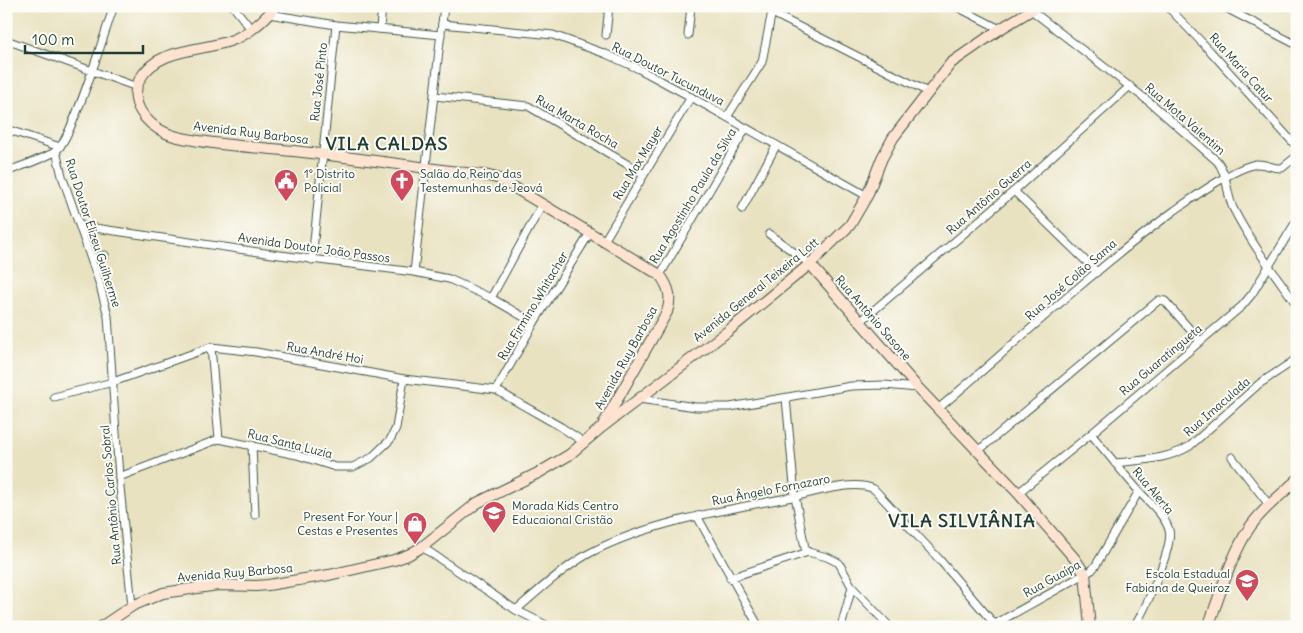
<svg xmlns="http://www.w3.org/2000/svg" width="1303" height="633" font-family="Delius,sans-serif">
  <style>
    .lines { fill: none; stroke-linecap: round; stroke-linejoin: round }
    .street-casing { stroke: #3d5649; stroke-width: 9 }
    .secondary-casing { stroke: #3d5649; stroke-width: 12 }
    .street { stroke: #fff; stroke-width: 7 }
    .secondary { stroke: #fee3d1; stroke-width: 10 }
    .labels { text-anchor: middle; stroke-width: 4; stroke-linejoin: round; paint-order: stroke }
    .street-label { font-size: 12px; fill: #1f3d34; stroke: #fdfcf7 }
    .poi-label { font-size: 12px; fill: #1f3d34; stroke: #fdfcf7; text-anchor: start }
    .district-label { font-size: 18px; font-weight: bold; letter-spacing: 1px; fill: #1f3d34; stroke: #fdfcf7 }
  </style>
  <rect width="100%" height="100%" fill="#fdfcf7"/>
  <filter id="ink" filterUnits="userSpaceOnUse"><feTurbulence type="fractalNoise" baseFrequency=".02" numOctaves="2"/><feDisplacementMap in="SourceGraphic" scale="10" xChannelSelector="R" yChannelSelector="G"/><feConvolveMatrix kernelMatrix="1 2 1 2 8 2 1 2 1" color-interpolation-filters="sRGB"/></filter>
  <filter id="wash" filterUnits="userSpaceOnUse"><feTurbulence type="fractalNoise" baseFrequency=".0096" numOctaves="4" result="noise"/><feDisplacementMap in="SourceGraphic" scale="20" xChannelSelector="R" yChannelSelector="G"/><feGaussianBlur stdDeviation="1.12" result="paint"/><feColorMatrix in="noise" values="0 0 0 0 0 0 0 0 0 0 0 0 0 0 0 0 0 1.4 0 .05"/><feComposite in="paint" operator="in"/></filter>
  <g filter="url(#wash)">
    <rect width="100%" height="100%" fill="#e9e2c1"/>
  </g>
  <g filter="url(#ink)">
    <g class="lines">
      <defs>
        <g id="street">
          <polyline points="233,6 251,29"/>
          <polyline points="955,6 1000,29"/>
          <polyline points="1167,6 1211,52 1297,147"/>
          <polyline points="1222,6 1297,45"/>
          <path d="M1031 10 1152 104 1217 161C1228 174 1226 193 1233 208 1250 242 1275 274 1297 305"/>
          <polyline points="772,13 928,92"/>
          <polyline points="269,14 336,25 441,35"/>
          <polyline points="442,24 553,35 606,54 639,69 691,97 867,196"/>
          <polyline points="380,29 382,6"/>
          <polyline points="606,35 609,6"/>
          <polyline points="688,35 691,6"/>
          <polyline points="6,40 137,87"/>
          <polyline points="435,96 528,106 644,174"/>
          <polyline points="727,117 762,62 773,6"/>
          <polyline points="6,129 60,147"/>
          <polyline points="56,151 62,176 99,282 108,316 119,477 132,606"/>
          <path d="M6 172C18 167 46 158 56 151 72 140 105 31 114 6"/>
          <polyline points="1014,191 1097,272"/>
          <polyline points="742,209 776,146"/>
          <polyline points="81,226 272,254 414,272 449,279 491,298 534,323"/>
          <polyline points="769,234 810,264"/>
          <polyline points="604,241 691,97"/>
          <polyline points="91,257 105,255"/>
          <polyline points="312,260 336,25"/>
          <polyline points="414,272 444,6"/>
          <polyline points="660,275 746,128"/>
          <polyline points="491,298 542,205"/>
          <polyline points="860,322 1014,191 1130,86"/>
          <polyline points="211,347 219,439"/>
          <polyline points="496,390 534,323 590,233"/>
          <polyline points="54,397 113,382 211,347 256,352 404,379 496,390 561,427 585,443"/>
          <polyline points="786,398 795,496 805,548 808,552 827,557 839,563 852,587 890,627"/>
          <polyline points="639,399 696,407 730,407 851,386 884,385 918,388"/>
          <path d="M938 409C1016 343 1091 272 1174 211 1194 197 1232 169 1256 164 1265 163 1273 169 1282 168L1297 156"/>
          <path d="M1091 434C1107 453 1122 472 1138 490 1148 502 1165 515 1169 530 1174 546 1144 612 1134 627"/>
          <polyline points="252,445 255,515"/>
          <polyline points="978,451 1159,300 1165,301 1200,341"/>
          <polyline points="1232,457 1270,506"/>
          <path d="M1115 463C1141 460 1167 460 1190 446L1259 384 1292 362 1297 357"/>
          <polyline points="119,477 219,439 297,455 335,467 353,467 371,458 390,440 396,428 404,379"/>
          <polyline points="1018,493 1091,434 1242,306 1252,294 1295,223"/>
          <polyline points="697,516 759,627"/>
          <polyline points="422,547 516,610 550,627"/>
          <polyline points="730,578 808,552"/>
          <path d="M516 610C539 590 562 569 588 554 647 522 727 510 792 497 814 493 853 479 874 489L939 559 997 627"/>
          <polyline points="995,624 1092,570 1096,565 1139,491"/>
          <polyline points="841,627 852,587"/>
        </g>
        <g id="secondary">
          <path d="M276 6C265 19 251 32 235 39 205 52 158 46 140 79 127 102 146 124 166 133 177 138 188 139 199 141 231 146 262 148 294 151 359 158 424 168 489 176L500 179 660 275C669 287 672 297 667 312L604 423"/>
          <polyline points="810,264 918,388 1018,493 1075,559 1085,574 1090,627"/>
          <polyline points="101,627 132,606 163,593 218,585 256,586 268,585 329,575 394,560 408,555 422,547 477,503 540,472 569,455 602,427 728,331 810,264 850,225 867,196 882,158 893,138 951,63 1000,29 1038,6"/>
          <path d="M1208 627C1220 595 1230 559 1248 530 1260 511 1281 495 1297 480"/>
        </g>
      </defs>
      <!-- street casing -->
      <use href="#street" class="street-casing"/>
      <!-- secondary casing -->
      <use href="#secondary" class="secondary-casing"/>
      <!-- street -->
      <use href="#street" class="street"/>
      <!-- secondary -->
      <use href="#secondary" class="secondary"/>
    </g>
  </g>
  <!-- icons -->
  <defs>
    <symbol id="civic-pin" viewBox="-11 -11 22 30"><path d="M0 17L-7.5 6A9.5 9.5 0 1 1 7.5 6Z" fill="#d1495b" stroke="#fdfcf7"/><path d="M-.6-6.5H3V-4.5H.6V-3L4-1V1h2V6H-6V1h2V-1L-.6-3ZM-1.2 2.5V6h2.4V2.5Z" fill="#fff"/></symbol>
    <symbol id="church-pin" viewBox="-11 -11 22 30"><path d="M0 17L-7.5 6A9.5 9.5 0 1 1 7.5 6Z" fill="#d1495b" stroke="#fdfcf7"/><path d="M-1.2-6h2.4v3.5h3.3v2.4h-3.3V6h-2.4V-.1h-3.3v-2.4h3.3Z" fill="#fff"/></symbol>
    <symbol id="school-pin" viewBox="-11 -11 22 30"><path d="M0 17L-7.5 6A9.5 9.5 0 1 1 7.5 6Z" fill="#d1495b" stroke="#fdfcf7"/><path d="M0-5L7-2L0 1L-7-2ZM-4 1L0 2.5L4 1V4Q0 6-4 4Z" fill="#fff"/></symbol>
    <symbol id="shop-pin" viewBox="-11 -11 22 30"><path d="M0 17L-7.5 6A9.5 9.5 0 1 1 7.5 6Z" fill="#d1495b" stroke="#fdfcf7"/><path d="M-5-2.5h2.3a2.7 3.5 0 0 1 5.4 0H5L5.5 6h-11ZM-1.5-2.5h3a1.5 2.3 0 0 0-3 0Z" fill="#fff"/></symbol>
  </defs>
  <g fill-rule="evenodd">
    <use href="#civic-pin" x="272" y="167" width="28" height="38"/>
    <use href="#church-pin" x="388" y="167" width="28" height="38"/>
    <use href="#school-pin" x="480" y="499" width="28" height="38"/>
    <use href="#shop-pin" x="401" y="510" width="28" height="38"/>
    <use href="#school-pin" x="1233" y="567" width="28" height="38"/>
  </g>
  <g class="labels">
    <!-- street labels -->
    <g class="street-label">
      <text transform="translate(1241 68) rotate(48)" y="4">Rua Maria Catur</text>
      <text transform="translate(668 74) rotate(27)" y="4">Rua Doutor Tucunduva</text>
      <text transform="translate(319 82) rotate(-84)" y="4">Rua José Pinto</text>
      <text transform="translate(1185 119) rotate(41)" y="4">Rua Mota Valentim</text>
      <text transform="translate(577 122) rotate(30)" y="4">Rua Marta Rocha</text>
      <text transform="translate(251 133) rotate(7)" y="4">Avenida Ruy Barbosa</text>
      <text transform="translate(638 163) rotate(-59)" y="4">Rua Max Mayer</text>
      <text transform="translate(693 196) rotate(-59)" y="4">Rua Agostinho Paula da Silva</text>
      <text transform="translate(989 197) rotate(-41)" y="4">Rua Antônio Guerra</text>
      <text transform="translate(93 233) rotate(72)" y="4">Rua Doutor Elizeu Guilherme</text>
      <text transform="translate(314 248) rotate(8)" y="4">Avenida Doutor João Passos</text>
      <text transform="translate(1071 280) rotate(-41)" y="4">Rua José Colão Sama</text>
      <text transform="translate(756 290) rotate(-39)" y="4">Avenida General Teixeira Lott</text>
      <text transform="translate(533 306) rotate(-59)" y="4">Rua Firmino Whitacher</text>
      <text transform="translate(873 318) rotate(49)" y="4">Rua Antônio Sasone</text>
      <text transform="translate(325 353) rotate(10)" y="4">Rua André Hoi</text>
      <text transform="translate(626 358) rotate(-61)" y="4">Avenida Ruy Barbosa</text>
      <text transform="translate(1161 360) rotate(-40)" y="4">Rua Guaratingueta</text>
      <text transform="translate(1217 407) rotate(-41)" y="4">Rua Imaculada</text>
      <text transform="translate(290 444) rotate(14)" y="4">Rua Santa Luzia</text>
      <text transform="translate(771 490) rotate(-11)" y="4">Rua Ângelo Fornazaro</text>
      <text transform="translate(1153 491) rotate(50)" y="4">Rua Alerta</text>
      <text transform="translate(111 495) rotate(-95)" y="4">Rua Antônio Carlos Sobral</text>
      <text transform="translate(235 573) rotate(-5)" y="4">Avenida Ruy Barbosa</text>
      <text transform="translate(1052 579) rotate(-29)" y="4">Rua Guaípa</text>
    </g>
    <!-- poi labels -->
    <g class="poi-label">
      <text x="304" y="178">1º Distrito<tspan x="304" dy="14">Policial</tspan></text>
      <text x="420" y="178">Salão do Reino das<tspan x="420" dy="14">Testemunhas de Jeová</tspan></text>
      <text x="512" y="510">Morada Kids Centro<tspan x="512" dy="14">Educaional Cristão</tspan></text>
      <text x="398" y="521" text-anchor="end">Present For Your |<tspan x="398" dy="14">Cestas e Presentes</tspan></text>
      <text x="1230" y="578" text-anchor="end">Escola Estadual<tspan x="1230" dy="14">Fabiana de Queiroz</tspan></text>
    </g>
    <!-- district labels -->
    <g class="district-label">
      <text x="387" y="150">VILA CALDAS</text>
      <text x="962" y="527">VILA SILVIÂNIA</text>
    </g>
  </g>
  <!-- margin -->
  <rect width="1303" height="633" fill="none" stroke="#fdfcf7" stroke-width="25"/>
  <!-- scale -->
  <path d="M25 45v8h118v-8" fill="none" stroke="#1f3d34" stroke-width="2.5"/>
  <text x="32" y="45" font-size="15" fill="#1f3d34" stroke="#fdfcf7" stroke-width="4" paint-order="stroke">100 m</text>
</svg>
